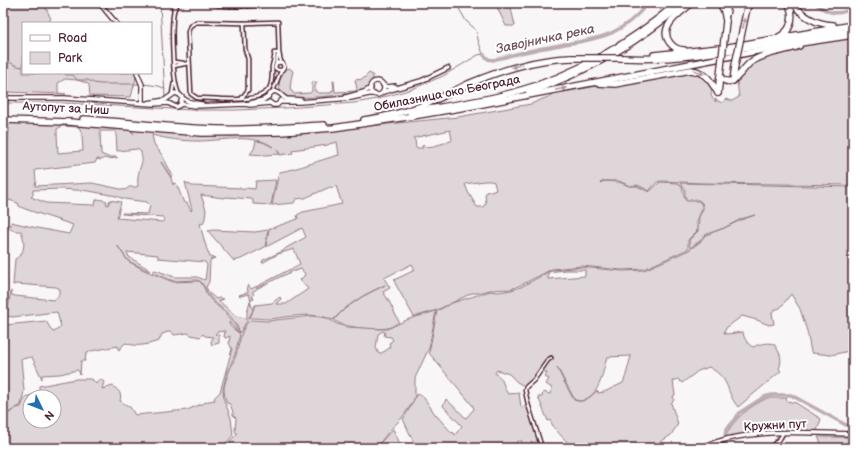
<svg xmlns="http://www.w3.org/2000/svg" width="856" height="451" font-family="'Balsamiq Sans',sans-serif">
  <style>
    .green { fill: #ded6d9; stroke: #947a82; fill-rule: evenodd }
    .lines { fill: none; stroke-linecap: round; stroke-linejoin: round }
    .stream { stroke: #8f747b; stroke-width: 1 }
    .canal { stroke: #bdadb0; stroke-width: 2 }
    .river { stroke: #bdadb0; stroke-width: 3.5 }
    .street-casing { stroke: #4a1f2b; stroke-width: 5.5 }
    .secondary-casing { stroke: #4a1f2b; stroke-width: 6 }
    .highway-casing { stroke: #4a1f2b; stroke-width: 8 }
    .street { stroke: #fff; stroke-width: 2.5 }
    .secondary { stroke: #fff; stroke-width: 3.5 }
    .highway { stroke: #fff; stroke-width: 5.5 }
    .rail-casing { stroke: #4a1f2b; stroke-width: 2.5 }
    .rail { stroke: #fff; stroke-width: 1; stroke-dasharray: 3; stroke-linecap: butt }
    .highway-bridge-casing { stroke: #4a1f2b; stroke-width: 8; stroke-linecap: butt }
    .highway-bridge { stroke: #fff; stroke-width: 5.5 }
    .oneway { fill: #ae9aa0 }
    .labels { text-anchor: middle; stroke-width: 4; stroke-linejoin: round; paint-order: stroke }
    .street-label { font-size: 12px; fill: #4a1f2b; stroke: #fff }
    .water-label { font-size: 13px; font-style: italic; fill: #72515a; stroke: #fff }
  </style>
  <rect width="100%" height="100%" fill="#f8f6f7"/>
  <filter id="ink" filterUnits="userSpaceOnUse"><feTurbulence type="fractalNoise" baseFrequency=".025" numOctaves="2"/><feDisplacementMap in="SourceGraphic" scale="8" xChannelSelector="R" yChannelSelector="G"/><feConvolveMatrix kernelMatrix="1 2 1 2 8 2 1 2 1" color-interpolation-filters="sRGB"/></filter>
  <g filter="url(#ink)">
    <!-- green -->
    <g class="green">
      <polygon points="3,3 39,3 46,8 51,19 47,23 23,23 23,73 135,73 136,78 131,97 90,96 89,85 87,83 77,80 65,79 58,83 58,93 66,94 3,92"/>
      <polygon points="495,3 510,3 515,26 506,26"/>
      <path d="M853 37V185L700 183 662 181 657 182 649 191 638 185 630 186 619 181H602L600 183 604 181 619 182 629 186H637L649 192 660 182 678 183C685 188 682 194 686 201H698L701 203 702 209 697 221V231L688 240V249L644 269 621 270 582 266 552 269 521 285 511 289 490 290 478 293H472L437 310 414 317 396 285 394 280 415 270 412 264 384 278 390 288 383 292 389 301 399 322C396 324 392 327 388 328 376 330 342 328 334 320L343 310 363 296 385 285C364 295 349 303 333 320 313 311 290 317 269 319 263 319 257 318 250 318L255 305 272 303 280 297 281 299 276 304H286L308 289 300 280 304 276 305 274 301 269 295 271H291L289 274 284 275 258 288V286L300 264 294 249 278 254 262 263 263 260 283 251 286 248 306 237 302 228 266 247 269 229 298 219 297 215 303 212 342 204 336 186 332 188 330 187 305 198 296 199 294 203 272 205 279 172C299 169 319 160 339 155L337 142 329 144 328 145 292 150 293 153 280 155 278 150 276 148 280 154 264 155 250 154 254 149 256 141 263 142 273 147C254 133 220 141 198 141 182 141 167 139 152 135L154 144 162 155 173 176 171 177 161 162 171 178 173 185 174 183H176L184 203H187L191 211 192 210 185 182 192 186 241 188 243 190 246 188 255 189 256 181 276 180 271 205 253 204V200L251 199 226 197 224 198 201 195 206 210 205 218 203 224 201 223 200 224C203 235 205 246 210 257L215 258 210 260 209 282 206 287 209 293 216 299 219 298 224 299 219 301 236 316 246 318 247 317V312L250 301H251L249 294 240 296 239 295 248 292 247 286 248 285 251 289 257 286V289L252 292 254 294 252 297 254 298 250 301 253 310 252 312 240 333C237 325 232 317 226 312 221 307 214 303 210 297 205 291 205 283 197 280L173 281 152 272 155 270 175 277H197L205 280 207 265 205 262 158 258V255L127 252 129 257 150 270 149 271 128 261 117 245 128 261 144 270 173 282 200 281C205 287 205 294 211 300 223 312 232 316 239 333L229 322 230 326 240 334 235 354 227 373 223 389 224 400 231 418 233 435 228 441 218 448H3V418L16 408 21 407 25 397 39 393 42 390 39 389V386L76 379H92L96 384 99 380H101L104 382 102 389 113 386C119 391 122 393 120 401L130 407 135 415 187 410 209 401 215 400 214 398 220 392 232 349 229 343 230 336 226 338 224 337 225 331H224L217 332 215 334 219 335V343L212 345 211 342 213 337 205 336 203 334 200 337 191 335 188 333 174 335 171 331 162 334 159 341C149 344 137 348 126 343L124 344 119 350 118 349V346L91 351 86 354 85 361H81L80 375 79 371 77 370 60 374 42 375V379L32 357 21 359 24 391 21 405 3 416V334H5V325L46 321 52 331 54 332 61 327 57 312 12 317 8 316 6 319 11 291 12 295 15 296 54 300 58 297 60 289 56 287 16 284 13 285 15 259C26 254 25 241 21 231H15L3 226V224L11 226V222L37 228 69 234 73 225 25 209 19 206 18 203 3 198V139H8L9 128H3V123L58 124 130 130 134 134 131 130 158 132 230 136 280 134 328 130 458 117 531 104 550 96 551 94 680 72 701 73 713 89V90H712C710 95 712 99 716 102L715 99 722 103 726 99 732 101 739 97 737 81 738 77 757 59 809 44ZM62 126 79 127 82 134 83 151 58 153 57 133V129ZM450 130 452 139 451 141 434 146 425 147 423 144 422 146 423 148H416L415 140 413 138ZM100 131H116L117 151 137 149 141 152C141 155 143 160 142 162 139 171 137 176 138 186L136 187H129L125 190 92 183 35 186 36 181 35 170 95 163 97 159 101 160 104 158 108 159 117 158V157H108L101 154ZM484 181H491L494 182 496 190 491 192 487 191 485 195 486 203 483 207H477L468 192 465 184ZM61 189 89 191 116 196 124 199 147 202 150 205 148 214 122 213V214L163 217 164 220 162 222 117 218 121 202 110 200 108 205 106 204 107 201 98 199 96 200 95 205H93L46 203 31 197 33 195V190ZM30 397H54V421H30Z"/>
      <path d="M289 68 293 71 291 80 290 90 292 91 294 94 310 93 312 91V82H317L315 86V91L319 93H331L332 90H334L333 81H334L335 92 356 91 357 89 355 80 363 79 369 73 373 75C373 79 371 85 367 88 359 95 293 101 284 95 277 90 279 80 282 73Z"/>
      <path d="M680 183 853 187V218L850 217 853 218V350L831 355 812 353 811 352 807 331 800 309 791 294 780 308 774 310 772 313 774 324 769 325 757 320 742 316 726 328 724 333 727 334 743 332C743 337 748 345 753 347 759 344 767 342 774 344 780 353 783 358 779 369L781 371 738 407C724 390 732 380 709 367L698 371 682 383 678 379 673 381 675 395 673 396 674 400 671 403 678 424 671 435 651 448H565L568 443 554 428 550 420 548 421 538 397H542L543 392 550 394 552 388 546 384 549 379 545 377 547 373 541 370 526 387 517 382 509 374 497 370 495 373C505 380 502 385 508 394L519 393 521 407 528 406 540 441 531 443 532 448H522V441H519L507 448H410L415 445 403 419 410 408 416 395 418 394 422 395 435 414 452 433 453 432 455 435 462 426 443 406 446 399 466 418 474 409 473 406 429 353 437 311 452 303 490 291 498 292 511 290 521 287 552 270 581 267 623 271 644 270 689 250 700 242 705 235 724 228 741 220 755 215 741 219 724 228 705 235 700 241 690 248 689 240 698 231 699 217 703 209V206L702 203 699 200H687L685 196V190ZM565 270H585V276L548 279V272ZM631 356C628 366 627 374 623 383L604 392 598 393 597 391C590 397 583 404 574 400L562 378 557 367 575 400 581 401C601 395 602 374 607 357Z"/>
      <polygon points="213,230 255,232 268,230 265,247 241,259 234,261 208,231"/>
      <path d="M436 311 429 348 415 378V395L413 402 401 419 389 431 376 448H220L229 442 237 434 235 431 236 418 233 415V412L230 404 227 403C225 399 224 393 224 388 226 376 232 366 236 355 240 343 240 329 250 320L267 321 312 316 327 318 337 324 347 327 380 329H387L409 319ZM383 331 385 332 384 336 391 337 393 340 389 343 390 346 387 350 379 354 376 348 378 334Z"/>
      <path d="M767 398H786L787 401 796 403 821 419 817 431 763 432 725 437C733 419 749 407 767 398Z"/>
      <polygon points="393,429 402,448 378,448 380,443"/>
      <polygon points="818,437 853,437 853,448 831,448 822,445"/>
    </g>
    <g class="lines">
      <!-- stream -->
      <g class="stream">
        <polyline points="160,3 165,97"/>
        <polyline points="3,64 9,62 17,66 23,67"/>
        <polyline points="64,73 66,75 73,75 77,80 88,80 94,83 100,84 140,84"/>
        <polyline points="143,84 159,86 165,89"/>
        <polyline points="3,103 63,103 192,110 236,110 285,108 354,103 377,99 412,89 443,76 478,55 483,54 478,40 477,32 473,27 466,21 456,3"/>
      </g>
      <!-- canal -->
      <polyline class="canal" points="847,3 848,11"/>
      <!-- river -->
      <g class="river">
        <polyline points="761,3 765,4 771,3"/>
        <path d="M815 3C828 14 838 16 853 8"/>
        <path d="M483 54 488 59 493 60C512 55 530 50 550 47 594 38 617 41 648 3"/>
        <polyline points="723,448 726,430 735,420 739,413 764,397 772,395 791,395 846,425 853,426"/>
      </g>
      <defs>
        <g id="street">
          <polyline points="173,3 174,10 177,5 176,3"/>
          <path d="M174 10C171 25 172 81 179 94"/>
          <path d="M279 53H274C276 58 272 62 272 68 272 75 273 82 269 89 258 105 214 98 197 98L191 94 188 32 190 26 196 22 244 23 278 22 279 53 281 62"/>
          <polyline points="174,62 183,63"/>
          <polyline points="278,63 281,62 283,64 284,67 282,70 278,70 275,68 278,55"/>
          <polyline points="174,66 189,63"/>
          <polyline points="273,91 281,71"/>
          <polyline points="172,94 174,83"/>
          <polyline points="241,99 248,90 248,59 245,49 244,23"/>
          <polyline points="542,448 528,404 525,390 526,387 534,380 548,360 551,358"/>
          <polyline points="770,448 781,437 783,433"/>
        </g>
        <g id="secondary">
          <polyline points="97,3 102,6 116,23"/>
          <polyline points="137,73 142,85 142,103"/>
          <circle cx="377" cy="88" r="7"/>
          <polyline points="383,85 388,87 395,86"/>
          <polyline points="383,92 421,81 448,68"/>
          <polyline points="346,97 364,92 371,88"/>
          <polyline points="3,98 64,98 153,104 168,103 176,107 180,105 182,98"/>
          <polyline points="269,102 273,105 277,105 282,100"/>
          <polyline points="281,102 300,102 351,98 369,94 374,94"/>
          <path d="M148 103 165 100 175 93 180 95C185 102 193 103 202 104"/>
          <polyline points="181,104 195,106 245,104 250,105 270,103"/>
          <polyline points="246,104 263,100 268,97 271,93 274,91 279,93 286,99 301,100"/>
          <path d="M700 448C747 427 802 433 853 434"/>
        </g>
        <g id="highway">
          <polyline points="720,3 724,11 726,21"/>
          <path d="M793 3C803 17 816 24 833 25"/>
          <polyline points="747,8 751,3"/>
          <polyline points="726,15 728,3"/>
          <path d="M779 37C792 31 795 15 788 3"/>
          <path d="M684 50C678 50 674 48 670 43 657 27 681 12 692 3"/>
          <polyline points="654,55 729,47 853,25"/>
          <path d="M623 58C703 62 775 39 853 31"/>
          <path d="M720 77C733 91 742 68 751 62 765 52 783 52 799 46"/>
          <polyline points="733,81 735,65"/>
          <path d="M597 83 615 84 691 70C706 72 711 81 718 93"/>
          <path d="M529 92C585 73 639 42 684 3"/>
          <polyline points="718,93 721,67"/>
          <path d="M410 112C445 106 481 102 515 92 574 76 631 43 677 3"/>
          <path d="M83 119C128 122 172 128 217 129 253 130 289 127 324 125"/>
          <polyline points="3,120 69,122 202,133 281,132 333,128 407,117 472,106 794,44 853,35"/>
          <path d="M364 120C384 117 405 112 424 105 439 99 453 91 468 84 502 70 535 59 571 58"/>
        </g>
      </defs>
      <!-- street casing -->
      <use href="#street" class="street-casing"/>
      <!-- secondary casing -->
      <use href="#secondary" class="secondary-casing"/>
      <!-- highway casing -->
      <use href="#highway" class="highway-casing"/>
      <!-- street -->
      <use href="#street" class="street"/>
      <!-- secondary -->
      <use href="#secondary" class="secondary"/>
      <!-- highway -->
      <use href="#highway" class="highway"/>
      <defs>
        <path id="rail" d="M202 3C228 10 255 9 282 3"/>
      </defs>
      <!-- rail casing -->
      <use href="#rail" class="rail-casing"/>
      <!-- rail -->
      <use href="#rail" class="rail"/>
      <defs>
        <g id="highway-bridge">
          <polyline points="571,58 623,58"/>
          <polyline points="735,65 747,8"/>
          <polyline points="721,67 726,21"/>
        </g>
      </defs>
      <!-- highway-bridge casing -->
      <use href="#highway-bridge" class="highway-bridge-casing"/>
      <!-- highway-bridge -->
      <use href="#highway-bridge" class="highway-bridge"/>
    </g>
    <!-- one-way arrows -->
    <defs><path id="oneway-solid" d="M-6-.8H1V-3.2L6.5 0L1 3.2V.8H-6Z"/></defs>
    <g class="oneway">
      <use href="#oneway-solid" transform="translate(744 23) rotate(-79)"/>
      <use href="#oneway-solid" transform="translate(517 66) rotate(164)"/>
      <use href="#oneway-solid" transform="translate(699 72) rotate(21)"/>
      <use href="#oneway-solid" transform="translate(561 89) rotate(-11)"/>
    </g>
  </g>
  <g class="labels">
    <!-- street labels -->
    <g class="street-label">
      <text transform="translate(447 93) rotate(-11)" y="4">Обилазница око Београда</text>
      <text transform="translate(66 108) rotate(3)" y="4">Аутопут за Ниш</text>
      <text transform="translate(775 425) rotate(-3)" y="4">Кружни пут</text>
    </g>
    <!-- water labels -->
    <g class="water-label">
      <text transform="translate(545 38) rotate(-12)" y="5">Завојничка река</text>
    </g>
  </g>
  <!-- margin -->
  <rect width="856" height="451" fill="none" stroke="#fff" stroke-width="16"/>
  <rect x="8" y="8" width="840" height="435" fill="none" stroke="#4a1f2b" stroke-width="1.5" filter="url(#ink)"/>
  <!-- legend -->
  <rect x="22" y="22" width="130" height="52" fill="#ffffff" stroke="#b7a5aa"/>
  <rect x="30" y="35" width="20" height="6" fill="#ffffff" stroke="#b7a5aa"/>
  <text x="58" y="42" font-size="12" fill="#4a1f2b">Road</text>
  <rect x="30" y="52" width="20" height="12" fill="#ded6d9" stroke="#b7a5aa"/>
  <text x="58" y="62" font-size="12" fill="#4a1f2b">Park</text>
  <!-- north arrow -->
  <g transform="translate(42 409) rotate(133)"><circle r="19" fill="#ffffff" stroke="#b7a5aa"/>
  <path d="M0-3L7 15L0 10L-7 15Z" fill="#1f6fb2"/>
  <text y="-6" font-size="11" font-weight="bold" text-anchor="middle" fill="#4a1f2b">N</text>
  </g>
</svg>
